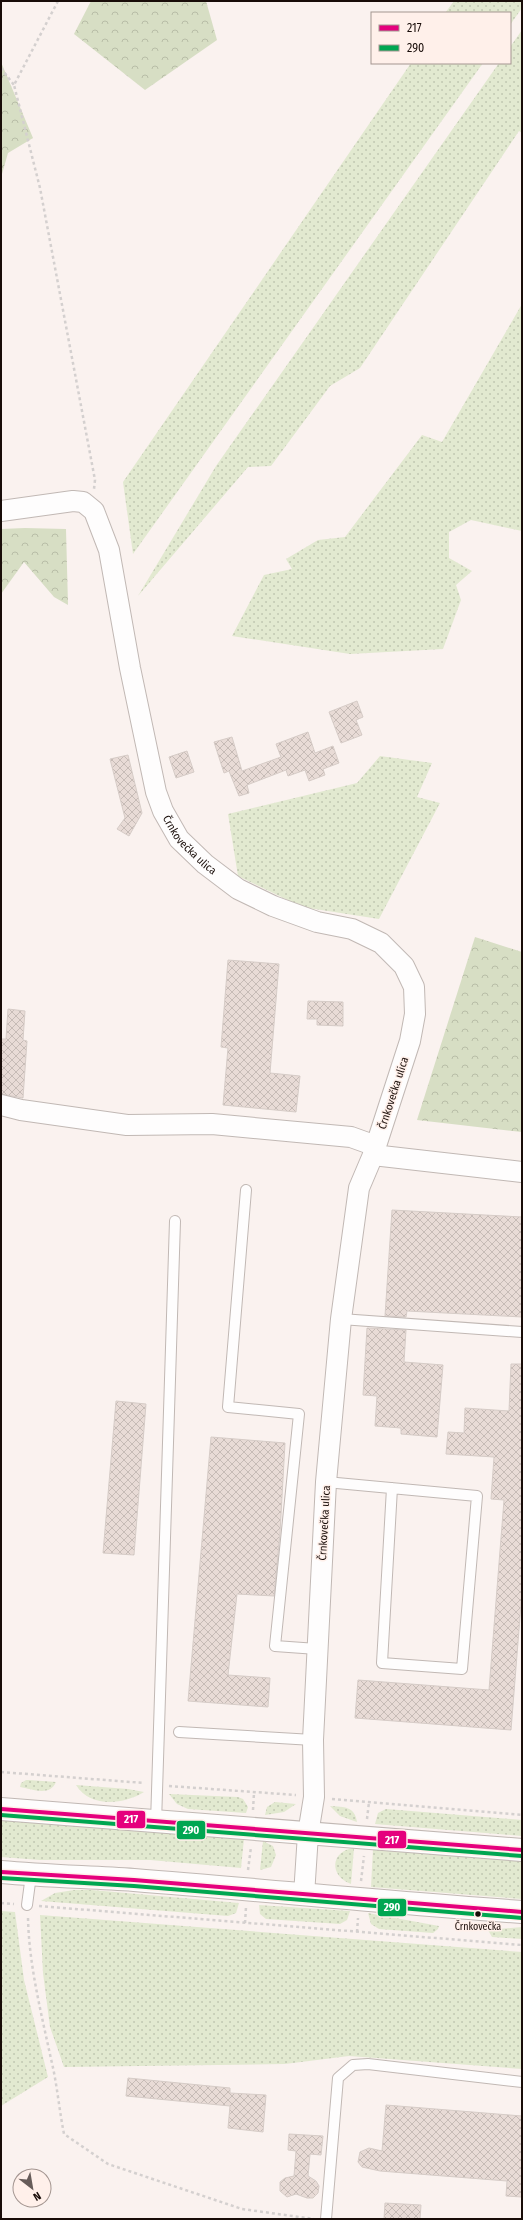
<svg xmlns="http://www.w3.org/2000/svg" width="523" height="2220" font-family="'Fira Sans Condensed',sans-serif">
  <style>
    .grass { fill: url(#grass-dots) }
    .forest { fill: url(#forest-crowns) }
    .building { fill: url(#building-cross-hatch); stroke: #d6ccc7 }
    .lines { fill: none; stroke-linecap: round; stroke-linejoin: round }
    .lane-casing { stroke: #c1b8b4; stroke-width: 12 }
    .street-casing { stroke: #c1b8b4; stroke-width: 22 }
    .secondary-casing { stroke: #c1b8b4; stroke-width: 24 }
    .path { stroke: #d4d0cf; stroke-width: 2.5; stroke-dasharray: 3 3; stroke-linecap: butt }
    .lane { stroke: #fefdfd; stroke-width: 10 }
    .street { stroke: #fefdfd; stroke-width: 20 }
    .secondary { stroke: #fefdfd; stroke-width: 22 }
    .bus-1-casing { stroke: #fff0ea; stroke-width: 7 }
    .bus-2-casing { stroke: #fff0ea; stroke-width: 7 }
    .bus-1 { stroke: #e5007d; stroke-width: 4 }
    .bus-2 { stroke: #00a651; stroke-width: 4 }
    .bus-dot { fill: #180c08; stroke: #fff0ea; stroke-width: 1.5 }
    .labels { text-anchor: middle; stroke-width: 3; stroke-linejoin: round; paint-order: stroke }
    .bus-label { font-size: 10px; fill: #180c08; stroke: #fff0ea }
    .street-label { font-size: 11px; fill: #180c08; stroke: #fff0ea }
    .line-badge { stroke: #fff0ea; stroke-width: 1.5 }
    .badge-label { font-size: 11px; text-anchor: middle; font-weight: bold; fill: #fff }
  </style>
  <defs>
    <pattern id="grass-dots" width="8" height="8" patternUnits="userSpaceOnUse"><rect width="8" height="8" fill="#e2e9d0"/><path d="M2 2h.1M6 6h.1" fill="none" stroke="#c1c7b1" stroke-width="1.8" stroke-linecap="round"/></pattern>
    <pattern id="forest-crowns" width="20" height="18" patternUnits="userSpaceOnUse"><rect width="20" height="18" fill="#d7dec4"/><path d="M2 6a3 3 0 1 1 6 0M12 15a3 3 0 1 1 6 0" fill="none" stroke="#b8bda7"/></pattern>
    <pattern id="building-cross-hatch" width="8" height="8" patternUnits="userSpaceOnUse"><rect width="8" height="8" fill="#e8dbd6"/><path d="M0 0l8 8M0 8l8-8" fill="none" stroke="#c6bbb6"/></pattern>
  </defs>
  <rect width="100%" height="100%" fill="#faf2ef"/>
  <!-- grass -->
  <g class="grass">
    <polygon points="454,1 522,1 522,8 510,25 510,13 445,13"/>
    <polygon points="522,30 522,133 519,131 360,368 330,386 271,466 248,467 138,596 216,466 499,63 510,63 510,47"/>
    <polygon points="411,63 483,63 133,554 123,482"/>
    <polygon points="522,304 522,531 471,520 449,532 449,558 472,571 456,585 461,600 443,649 350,654 232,636 264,575 292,569 286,559 318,540 345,537 422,435 442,442"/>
    <polygon points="380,756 432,763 417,797 440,803 379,919 302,907 238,876 228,814 357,783"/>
    <path d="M26 1780H29L56 1782C50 1797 32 1789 20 1787L21 1783Z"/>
    <path d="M76 1785 128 1789 144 1792C123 1805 90 1808 76 1785Z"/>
    <polygon points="169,1794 238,1797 243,1799 248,1807 246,1813 188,1809 177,1804"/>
    <polygon points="275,1802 296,1804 284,1812 265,1815 267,1807"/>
    <path d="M330 1806C344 1807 355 1806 357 1822L340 1816Z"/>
    <polygon points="386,1809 522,1820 522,1836 375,1824 378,1813"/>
    <polygon points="1,1819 244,1839 241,1868 150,1860 40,1860 1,1857"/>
    <polygon points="263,1841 273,1846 276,1855 271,1867 260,1870"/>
    <path d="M354 1848 351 1884C329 1876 330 1851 354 1848Z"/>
    <polygon points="373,1849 522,1860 522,1899 371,1887"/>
    <polygon points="74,1890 92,1890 239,1903 236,1913 228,1916 41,1901 55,1893"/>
    <polygon points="259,1905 350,1911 347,1920 340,1924 266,1919 260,1914"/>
    <polygon points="1,1911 15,1912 24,1980 48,2077 1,2106"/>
    <polygon points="368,1913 439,1926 438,1929 433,1933 379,1929 371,1924"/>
    <polygon points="40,1915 522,1952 522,2069 349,2056 285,2064 64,2067 50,2027 43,1973"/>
    <polygon points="522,1927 522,1939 492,1937 488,1930"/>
  </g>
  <!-- forest -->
  <g class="forest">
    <polygon points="91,1 206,1 217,40 145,90 74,34"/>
    <polygon points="1,62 33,138 8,153 2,174"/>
    <polygon points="25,528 66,529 68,605 54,597 24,562 1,594 1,529"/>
    <polygon points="475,937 522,952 522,1132 417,1120"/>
  </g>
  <!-- building -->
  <g class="building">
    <polygon points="357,701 363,717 356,720 362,735 341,743 329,712"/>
    <polygon points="308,732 315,753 333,746 339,763 323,769 325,775 309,781 305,770 288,776 286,770 247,785 249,793 239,796 229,771 224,773 214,742 232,737 242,771 281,757 276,744"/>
    <polygon points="187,751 194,772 176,778 169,757"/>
    <polygon points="128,755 142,813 129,836 117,829 125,818 110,759"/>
    <polygon points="228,960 279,964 270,1073 300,1076 296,1112 223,1105 228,1048 221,1047"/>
    <polygon points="308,1001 343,1002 343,1026 317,1025 317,1019 307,1019"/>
    <polygon points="8,1009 25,1011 23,1040 27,1041 23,1098 1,1094 1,1039 6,1039"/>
    <polygon points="392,1210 522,1217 522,1317 407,1311 406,1317 385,1316"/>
    <polygon points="367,1328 406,1330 404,1362 443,1365 437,1437 401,1434 401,1428 375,1426 377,1396 363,1395"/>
    <polygon points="511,1364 522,1364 522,1592 511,1730 355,1718 358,1680 489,1690 504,1500 491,1499 494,1457 446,1454 448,1432 464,1433 465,1408 509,1411"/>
    <polygon points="116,1401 146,1404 134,1555 103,1553"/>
    <polygon points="211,1437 285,1443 280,1533 274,1596 237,1594 228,1675 270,1678 268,1707 188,1701"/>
    <polygon points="128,2078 230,2088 230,2093 266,2095 263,2132 228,2128 230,2106 126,2096"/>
    <polygon points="386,2105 522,2116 522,2197 506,2196 507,2181 380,2171 362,2167 358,2162 360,2152 369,2148 382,2151"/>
    <polygon points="289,2134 323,2136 321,2155 310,2154 308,2176 316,2181 319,2186 318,2193 313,2198 307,2198 296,2194 287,2197 280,2191 280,2182 285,2178 294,2176 296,2151 288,2150"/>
    <polygon points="385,2203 421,2205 420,2219 384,2219"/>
  </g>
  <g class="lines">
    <defs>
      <g id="lane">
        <polyline points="246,1190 228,1407 299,1414 275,1646 317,1649"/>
        <polyline points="341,1319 522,1332"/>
        <polyline points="326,1482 477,1496 462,1669 382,1663 392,1488"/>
        <polyline points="179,1732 313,1740"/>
        <polyline points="156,1823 175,1221"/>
        <polyline points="27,1905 31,1875"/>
        <polyline points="326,2219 338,2078 353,2065 368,2064 522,2082"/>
      </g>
      <g id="street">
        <path id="s1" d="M1 511 73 501 83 502 94 511 109 550 130 668 156 792 163 811 179 839 205 864 238 889 273 906 317 922 352 929 381 943 404 966 414 987 415 1014 410 1041 373 1155 359 1188 341 1319 326 1482 313 1740 314 1797 308 1834 304 1895"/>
        <polyline points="1,1105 21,1110 127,1125 212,1124 351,1137 376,1146"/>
        <polyline points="373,1155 522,1172"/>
      </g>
      <g id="secondary">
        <polyline points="1,1809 522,1850"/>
        <path d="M1 1872C45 1876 89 1877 134 1880 263 1890 392 1903 522 1912"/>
      </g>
    </defs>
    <!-- lane casing -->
    <use href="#lane" class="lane-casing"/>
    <!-- street casing -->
    <use href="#street" class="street-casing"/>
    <!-- secondary casing -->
    <use href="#secondary" class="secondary-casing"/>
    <!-- path -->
    <g class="path">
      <polyline points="58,1 14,85 40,188 95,480 94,489"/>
      <polyline points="1,68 14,85"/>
      <polyline points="1,1772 144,1783"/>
      <polyline points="169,1786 296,1795"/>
      <polyline points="332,1799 522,1815"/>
      <polyline points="253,1810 254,1793"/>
      <polyline points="367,1819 369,1802"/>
      <polyline points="248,1870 251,1847"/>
      <polyline points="361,1881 364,1856"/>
      <polyline points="1,1903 14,1904"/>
      <polyline points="39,1906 522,1945"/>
      <path d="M28 1918C29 1965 41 2012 51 2059 57 2083 59 2109 64 2134L108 2164 242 2209 314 2219"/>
      <polyline points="245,1923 246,1907"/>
      <polyline points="357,1932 358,1918"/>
    </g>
    <!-- lane -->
    <use href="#lane" class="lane"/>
    <!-- street -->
    <use href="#street" class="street"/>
    <!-- secondary -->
    <use href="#secondary" class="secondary"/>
    <defs>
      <g id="bus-1">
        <polyline points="1,1809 522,1850"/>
        <polyline points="1,1872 134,1880 522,1912"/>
      </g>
      <g id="bus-2">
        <polyline points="1,1815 522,1856"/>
        <polyline points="1,1878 134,1886 522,1918"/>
      </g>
    </defs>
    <!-- bus-1 casing -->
    <use href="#bus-1" class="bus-1-casing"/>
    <!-- bus-2 casing -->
    <use href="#bus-2" class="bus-2-casing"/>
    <!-- bus-1 -->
    <use href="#bus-1" class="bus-1"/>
    <!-- bus-2 -->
    <use href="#bus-2" class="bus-2"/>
  </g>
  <!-- markers -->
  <circle class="bus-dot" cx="478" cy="1914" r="3.5"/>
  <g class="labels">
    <!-- bus labels -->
    <g class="bus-label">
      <text x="478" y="1930">Črnkovečka</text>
    </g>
    <!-- street labels -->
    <g class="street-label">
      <text dy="4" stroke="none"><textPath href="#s1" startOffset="449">Črnkovečka ulica</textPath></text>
      <text transform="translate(393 1093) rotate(-72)" y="4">Črnkovečka ulica</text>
      <text transform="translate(324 1523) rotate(-87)" y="4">Črnkovečka ulica</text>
    </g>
  </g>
  <g class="line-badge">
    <rect x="116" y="1810" width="30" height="19" rx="4" fill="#e5007d"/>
    <rect x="176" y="1820" width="30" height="20" rx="4" fill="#00a651"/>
    <rect x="377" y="1830" width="30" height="19" rx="4" fill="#e5007d"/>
    <rect x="377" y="1898" width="30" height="19" rx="4" fill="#00a651"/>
  </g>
  <g class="badge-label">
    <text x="131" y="1823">217</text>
    <text x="191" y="1834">290</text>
    <text x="392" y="1844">217</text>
    <text x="392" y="1911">290</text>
  </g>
  <!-- border -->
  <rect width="523" height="2220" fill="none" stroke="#180c08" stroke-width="4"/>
  <!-- legend -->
  <rect x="371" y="12" width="140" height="52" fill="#fff0ea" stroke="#a39590"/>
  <rect x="379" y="25" width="20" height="6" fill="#e5007d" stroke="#a39590"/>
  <text x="407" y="32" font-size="12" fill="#180c08">217</text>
  <rect x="379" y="45" width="20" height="6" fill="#00a651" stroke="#a39590"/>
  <text x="407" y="52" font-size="12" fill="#180c08">290</text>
  <!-- north arrow -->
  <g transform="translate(32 2188) rotate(149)"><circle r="19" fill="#fff0ea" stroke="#a39590"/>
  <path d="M0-3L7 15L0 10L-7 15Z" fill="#675c59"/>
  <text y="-6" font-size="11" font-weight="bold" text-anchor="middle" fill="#180c08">N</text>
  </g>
</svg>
